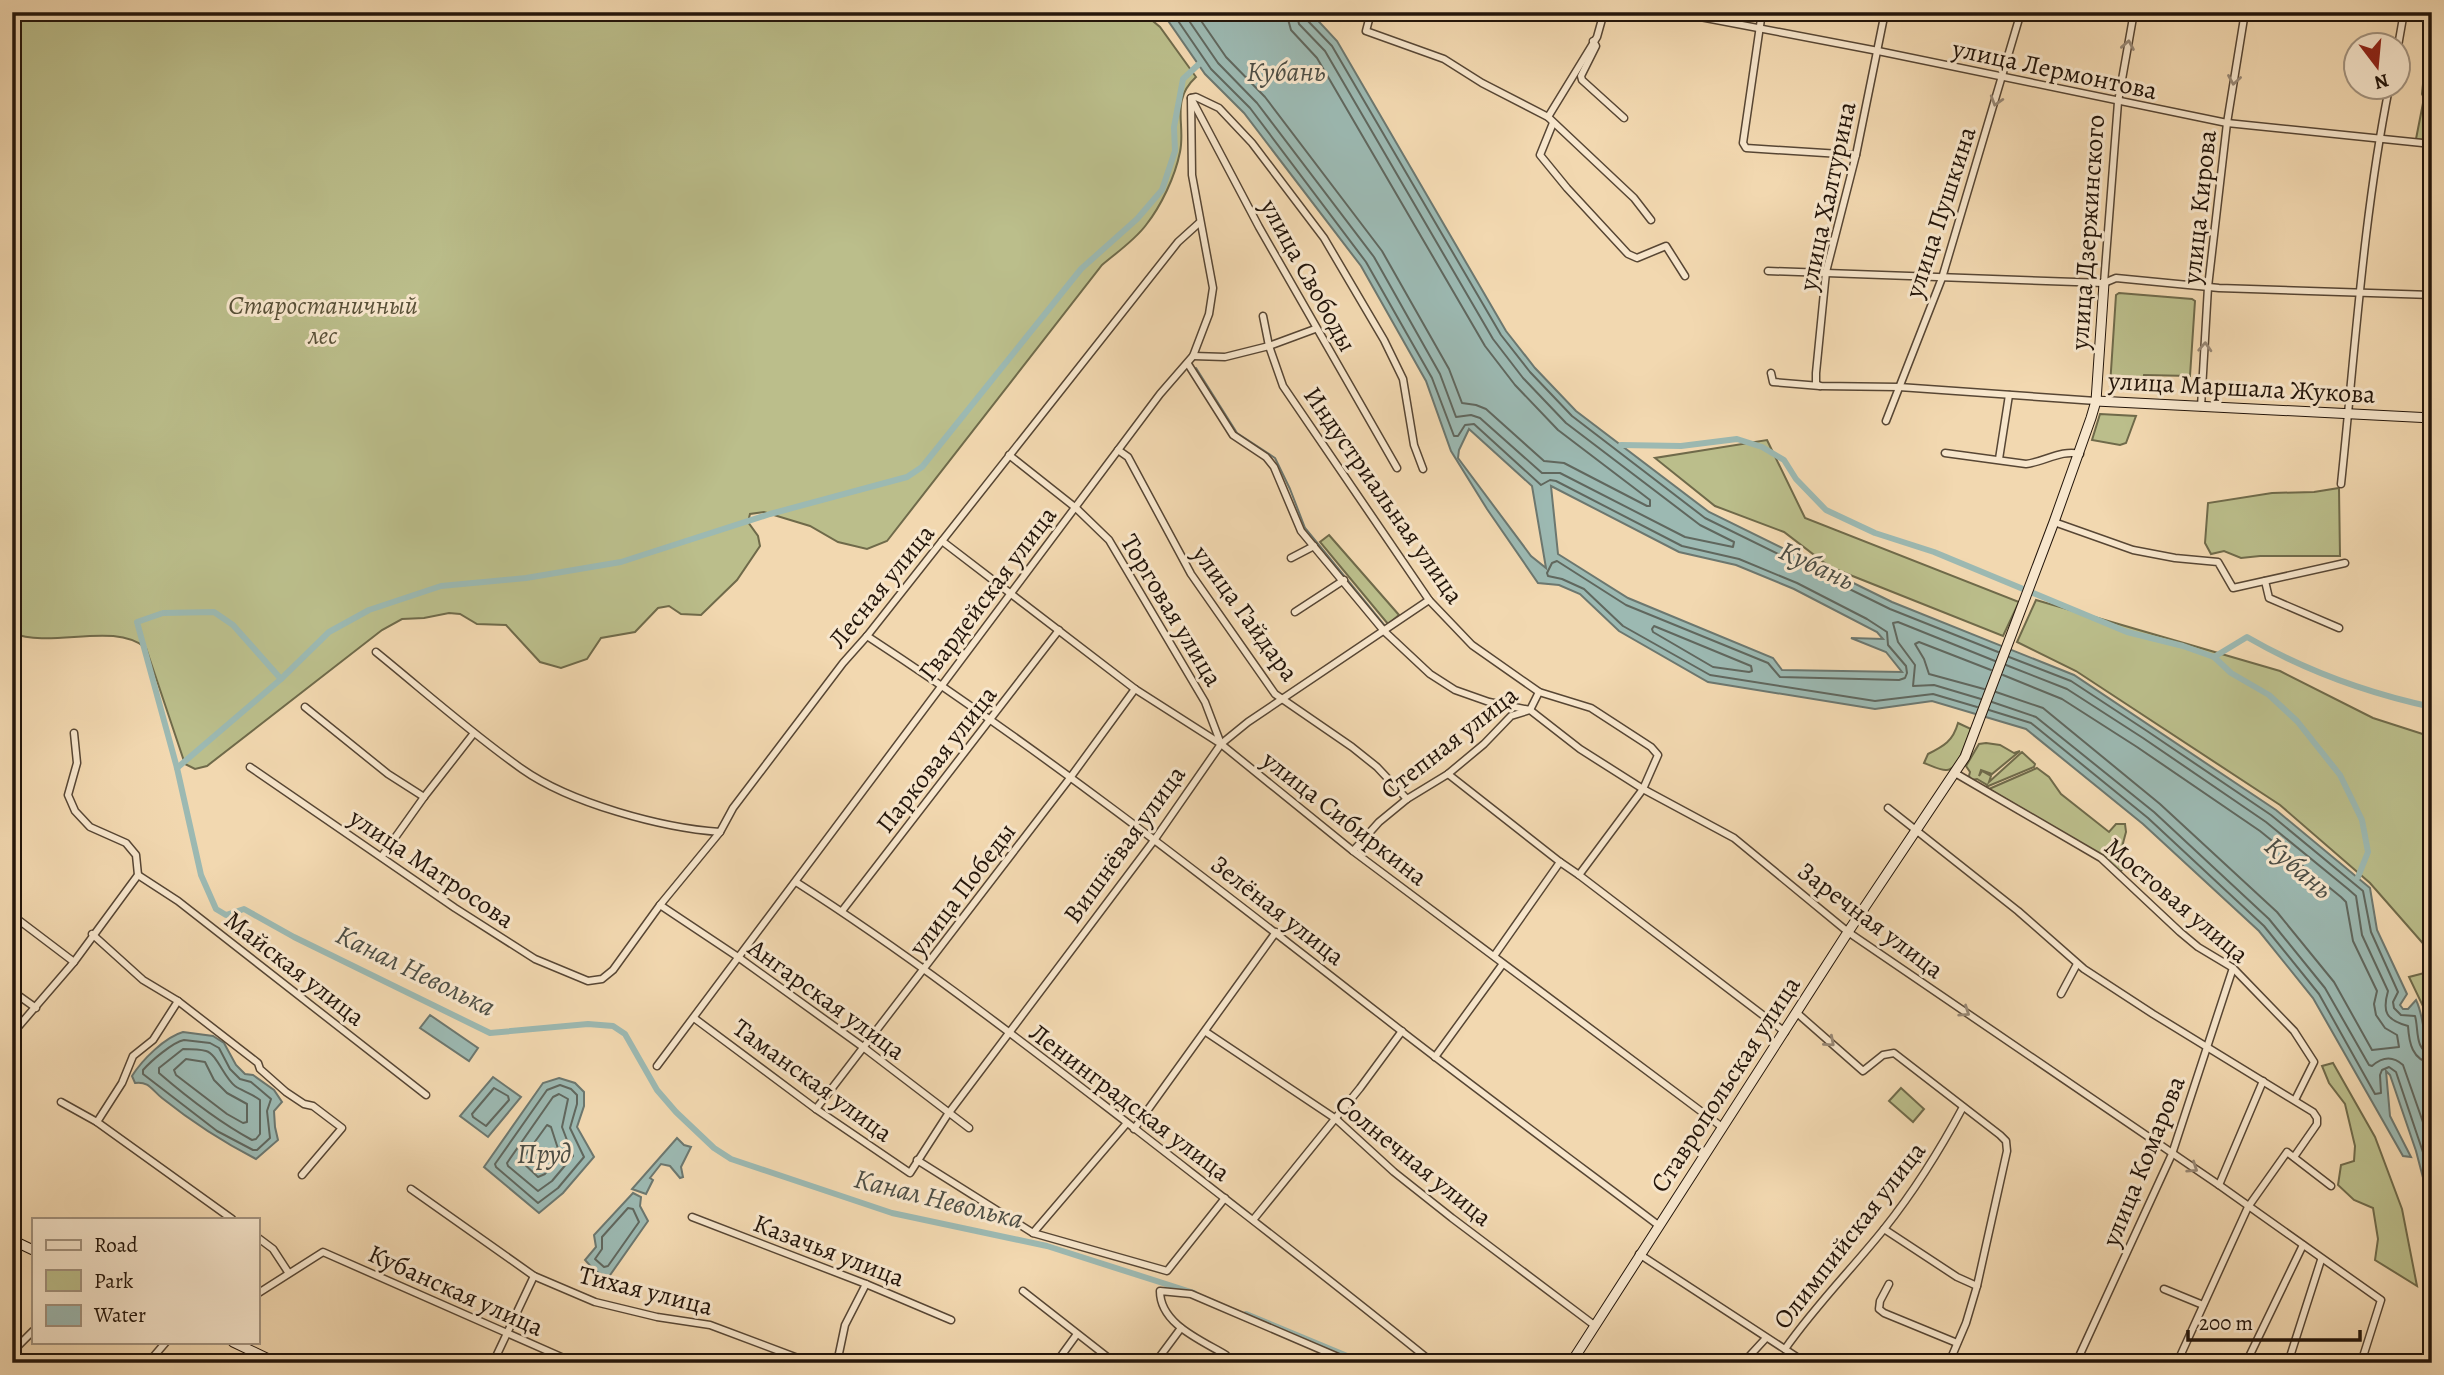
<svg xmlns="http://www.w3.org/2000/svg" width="2444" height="1375" font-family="Alegreya,serif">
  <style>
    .green { fill: #bbbe8b; stroke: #6f6a4a; stroke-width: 2 }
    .water { fill: #9cb9b2; stroke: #6c776f; stroke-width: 2; fill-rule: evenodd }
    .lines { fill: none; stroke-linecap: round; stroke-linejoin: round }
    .shore { stroke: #60675e; stroke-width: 2 }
    .stream { stroke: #6c776f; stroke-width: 2 }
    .canal { stroke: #9cb9b2; stroke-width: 6 }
    .street-casing { stroke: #574634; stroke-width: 9 }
    .secondary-casing { stroke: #23150a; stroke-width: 11 }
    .street { stroke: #f7e6cc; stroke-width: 6 }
    .secondary { stroke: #f7e6cc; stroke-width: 9 }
    .oneway { stroke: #988875 }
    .labels { text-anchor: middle; stroke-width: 6; stroke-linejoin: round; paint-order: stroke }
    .street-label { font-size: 26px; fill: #23150a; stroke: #f7e6cc }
    .park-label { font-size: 26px; font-style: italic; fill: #585037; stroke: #f7e6cc }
    .water-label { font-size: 28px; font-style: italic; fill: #4d4e45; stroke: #f7e6cc }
  </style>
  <rect width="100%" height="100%" fill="#f2d8b0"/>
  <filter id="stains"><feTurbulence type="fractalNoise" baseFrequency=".00286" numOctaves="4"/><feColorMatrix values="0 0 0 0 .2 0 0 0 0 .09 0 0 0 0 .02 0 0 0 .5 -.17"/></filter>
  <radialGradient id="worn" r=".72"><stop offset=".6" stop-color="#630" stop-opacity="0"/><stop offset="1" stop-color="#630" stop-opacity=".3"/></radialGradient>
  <!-- green -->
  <g class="green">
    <path d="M12 12H1142L1160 27 1196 77C1170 101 1186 124 1180 152 1175 177 1161 206 1146 225 1135 240 1116 253 1102 265L887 541 867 549 838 542 810 526 764 512 750 514 748 522 758 536 760 546 737 580 701 615 681 614 669 606 658 608 635 632 601 638 587 659 561 668 540 662 506 625 477 624 460 614 449 613 424 618 402 619 382 630 207 766 195 769 185 764 146 648C113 621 53 649 12 633Z"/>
    <polygon points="2423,84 2432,88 2432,131 2429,141 2416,139 2424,98 2422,94"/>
    <polygon points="2119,293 2192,299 2195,301 2190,376 2144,375 2142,388 2110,386 2116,295"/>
    <polygon points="2100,414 2136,416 2126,443 2120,445 2092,440"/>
    <polygon points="1767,440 1805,518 2019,602 2003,636 1830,567 1784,532 1715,506 1655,458"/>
    <polygon points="2339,488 2340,556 2260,556 2241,558 2224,551 2211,554 2205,543 2208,503 2272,493 2314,492"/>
    <polygon points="1329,535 1399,615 1388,624 1320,542"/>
    <polygon points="2036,600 2280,671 2373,718 2432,737 2432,946 2427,948 2370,883 2280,805 2076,671 2017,642"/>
    <path d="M1958 723 1971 729C1968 738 1958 770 1947 770 1941 771 1930 765 1924 763L1928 754C1944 746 1953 741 1958 723Z"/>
    <polygon points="1986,743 2000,745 2014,753 2020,751 1992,774 1981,770 1979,776 1982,771 1991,776 1989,782 2022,752 2035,764 2034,767 1986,787 1987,785 1977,779 1971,780 1969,776 1970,772 1966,766 1979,744"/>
    <polygon points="2037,768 2049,777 2061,794 2109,832 2116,824 2125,824 2126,832 2122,847 2126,866 2120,872 2104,857 1989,789"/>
    <polygon points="2432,971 2432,1025 2409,977"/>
    <polygon points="2333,1063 2375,1137 2402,1209 2417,1286 2375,1260 2378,1239 2373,1208 2354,1200 2338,1185 2341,1165 2354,1161 2355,1146 2345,1104 2329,1083 2322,1066"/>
    <polygon points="1901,1088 1924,1109 1913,1122 1889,1101"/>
  </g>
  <!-- water -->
  <g class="water">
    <path d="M1162 12H1310L1337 41 1506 331 1535 368 1576 411 1709 512 1892 602 2074 675 2276 810 2370 888 2377 930 2407 994 2400 1005 2403 1009H2408L2416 1000C2424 1016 2422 1034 2430 1049L2432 1048V1212L2416 1151 2390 1075 2386 1071 2390 1116 2411 1157 2403 1156 2313 998 2259 931 2143 824 2026 729 1932 701 1875 709 1708 682 1619 631 1580 594 1559 585 1538 583 1487 509 1451 451 1426 381 1361 266 1244 113 1205 74ZM1469 429 1532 486 1546 568 1531 556 1458 458 1459 450ZM1551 486 1679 552 1736 565 1794 589 1877 632 1883 639 1851 638 1886 652 1902 672 1782 670 1773 658 1628 598 1558 554Z"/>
    <polygon points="430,1015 478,1048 469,1061 420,1028"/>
    <path d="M183 1032 213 1036 224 1043 236 1065 245 1074 253 1075 274 1090 282 1102 274 1111 275 1127 278 1140 256 1159C223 1142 192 1122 162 1098 152 1090 149 1081 135 1083L132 1076C142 1060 165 1037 183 1032Z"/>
    <polygon points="493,1077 521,1097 488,1137 460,1116"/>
    <polygon points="559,1078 575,1083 584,1092 584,1106 577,1127 594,1157 563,1193 539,1213 484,1167 543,1083"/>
    <polygon points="677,1138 684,1145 691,1147 681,1167 683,1177 680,1178 670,1166 661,1164 650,1178 653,1180 646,1194 632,1189"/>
    <polygon points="633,1193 641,1197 640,1206 648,1221 608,1278 594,1270 585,1260 596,1247 594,1235"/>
  </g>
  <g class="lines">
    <!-- shore -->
    <g class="shore">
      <polyline points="1172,12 1211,69 1250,108 1366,262 1432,378 1454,436 1458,436 1465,425 1474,424 1541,485 1550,480 1556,481 1682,546 1739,559 1797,583 1867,619 1887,632 1888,645 1906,666 1907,673 1905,678 1899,680 1780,677 1768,663 1626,605 1557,561 1552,563 1547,573 1548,576 1562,579 1584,589 1623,626 1710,675 1875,701 1933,694 1977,707"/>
      <polyline points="1183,12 1218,63 1257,103 1374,257 1440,374 1456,417 1471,415 1480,418 1542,473 1560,473 1685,537 1733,547 1734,542 1700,525 1566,423 1523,378 1493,339 1325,51 1299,24 1296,12"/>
      <polyline points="1195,12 1226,57 1265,97 1382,251 1449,369 1462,403 1476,405 1486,409 1544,461 1564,463 1647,506 1650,506 1650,500 1558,430 1515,385 1485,346 1317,58 1291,30 1286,12"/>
      <polyline points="1305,12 1307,20 1332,46 1501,335 1530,372 1572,416 1705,518 1890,609 1998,652"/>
      <polygon points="1654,626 1751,666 1752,671 1749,672 1713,667 1653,632 1652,629"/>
      <path d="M2009 657 2071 681 2147 731 2271 815 2363 891 2371 932 2398 992 2393 1002 2394 1008 2401 1015 2415 1016C2419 1029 2414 1051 2432 1054"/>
      <path d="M2006 665 2067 689 2143 738 2266 822 2348 889 2356 896 2362 935 2388 991C2382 1012 2386 1020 2408 1026 2409 1042 2412 1061 2432 1063"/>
      <polyline points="1984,689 1929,674 1924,659 1915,644 1919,642 1991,670"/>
      <polyline points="1996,692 2043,708 2160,804 2277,912 2334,982 2372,1050 2399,1047 2397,1035 2385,1028 2376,1015 2374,1004 2377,991 2353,941 2346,902 2341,897 2260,831 2137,747 2062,699 2003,675"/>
      <polyline points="1981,699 1934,685 1913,686 1915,665 1898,642 1893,623 1898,622 1995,661"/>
      <path d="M1992 702 2036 717 2154 812 2269 919 2325 988 2369 1065 2372 1066C2382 1057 2392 1055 2403 1065L2432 1148"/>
      <polyline points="1989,710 2031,723 2148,818 2264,926 2319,994 2375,1094 2381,1093 2380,1075 2382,1070 2389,1067 2396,1072 2432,1179"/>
      <path d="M184 1040 210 1043 219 1048 230 1069 240 1079 251 1082 271 1099 267 1111 270 1138 257 1150H253L217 1131 143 1074V1070C151 1061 173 1042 184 1040Z"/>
      <path d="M183 1049C190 1049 199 1049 206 1051 217 1054 224 1078 235 1086 242 1091 251 1093 260 1100V1134L256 1139 252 1140C217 1121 188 1098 159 1073V1068Z"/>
      <polygon points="186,1059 205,1062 214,1080 227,1093 247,1104 247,1122 243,1123 227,1114 176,1075 174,1070"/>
      <polygon points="560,1085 571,1089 577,1095 577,1104 570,1128 584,1157 558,1188 538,1203 496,1167 495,1164 547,1090"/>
      <polygon points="494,1088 508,1096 509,1100 486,1126 473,1117 472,1114"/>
      <polygon points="559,1094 568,1099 562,1127 573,1156 552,1181 538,1191 508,1166 507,1163 553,1097"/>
      <polygon points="547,1125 551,1127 560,1155 545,1174 538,1177 521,1161"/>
      <polygon points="628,1208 633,1209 639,1222 608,1266 604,1267 595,1259 602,1249 602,1237"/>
    </g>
    <!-- stream -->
    <polyline class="stream" points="1196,368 1237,433 1275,458 1290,489 1305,528 1385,626"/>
    <!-- canal -->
    <g class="canal">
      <polyline points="1621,445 1681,446 1737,439 1762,447 1784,460 1796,479 1826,510 1875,533 1934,552 2127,632 2183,646 2214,657"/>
      <polyline points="281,679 233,625 214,612 163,613 137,622 177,768 201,875 216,909 226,915 244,909 294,937 490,1033 588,1024 613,1026 625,1034 657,1090 676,1112 714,1148 731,1159 892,1213 1047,1246 1194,1293"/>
      <polyline points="177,768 281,679 329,632 369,610 441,586 526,578 621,562 770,514 907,477 922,467 1081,269 1137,219 1162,190 1175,151 1174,127 1183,79 1199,64"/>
      <path d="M2358 877 2368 852 2362 820 2340 775 2297 721 2269 695 2231 673 2214 657 2247 637C2304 670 2367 693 2432 707"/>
      <polyline points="1246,1314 1364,1363"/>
    </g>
    <defs>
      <g id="street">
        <polyline points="1371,12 1366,31 1444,59 1482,83 1548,117 1634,198 1651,220"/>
        <polyline points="1674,12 1878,51 2227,123 2432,144"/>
        <polyline points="1762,12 1743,143 1746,148 1856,155"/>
        <polyline points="1593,41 1596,46 1581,76 1582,80 1624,118"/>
        <polyline points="2398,46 2404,12"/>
        <polyline points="1191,98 1196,97 1219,108 1252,143 1324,238 1384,340 1403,379 1414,445 1423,469"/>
        <polyline points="1192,100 1259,227 1397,468"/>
        <polyline points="1548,117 1597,37 1604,12"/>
        <polyline points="1553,123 1540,155 1567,188 1628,254 1637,258 1666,246 1685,276"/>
        <polyline points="1768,271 2104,283 2116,278 2219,288 2432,295"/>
        <polyline points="2104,283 2118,102 2134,12"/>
        <polyline points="1263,316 1269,346 1283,386 1429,600 1472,645 1539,692 1591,708 1651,747 1658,755 1643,789 1579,875"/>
        <polyline points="1193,356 1225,357 1269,346 1315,329"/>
        <polyline points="1188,364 1233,435 1266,457 1274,467 1301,531 1384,631 1430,674 1455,690 1489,702 1530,710 1580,749 1643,789 1734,838 1848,932 2219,1185 2381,1300 2361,1363"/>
        <polyline points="1771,373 1773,382 1820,386 1899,387 2096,401"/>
        <polyline points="1820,386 1816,384 1816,373 1826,272 1856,155 1885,12"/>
        <polyline points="2201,407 2208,287 2227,123 2245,12"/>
        <polyline points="1886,421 1942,278 2021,12"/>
        <polyline points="1118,450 1128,457 1191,574 1275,694 1352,747 1377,767 1407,799"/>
        <path d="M1945 453 2026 464C2044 462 2062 449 2080 454"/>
        <polyline points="1009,455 1076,508 1109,540 1205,702 1221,744"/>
        <polyline points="1999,459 2009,395"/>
        <path d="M2341 484C2355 352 2363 218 2389 88"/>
        <polyline points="2054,522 2133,550 2175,558 2218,562 2233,588 2345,563"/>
        <polyline points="942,541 1135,689 1221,744 1353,851 1722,1127"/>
        <polyline points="1291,558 1314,546"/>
        <polyline points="2265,581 2269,598 2339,628"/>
        <polyline points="1295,612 1344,580"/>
        <path d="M867 636C1054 758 1228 896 1404 1033 1488 1098 1573 1161 1658 1225"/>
        <path d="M376 652C424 691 471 733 522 769 570 803 662 828 720 832"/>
        <polyline points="305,707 388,774 424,797"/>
        <polyline points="250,767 455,908 535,959 588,981 602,979 613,970 660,905 720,832 733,808 843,663 867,636 1178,242 1199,223"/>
        <polyline points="1955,773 2101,858 2180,932 2198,947 2233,968 2294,1031 2314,1062 2295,1100"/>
        <polyline points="1448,774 1560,862 1579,875 1785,1032"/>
        <polyline points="1888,808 2018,911 2084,969 2153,1014 2313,1112 2317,1118 2317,1124 2294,1157"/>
        <polyline points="1353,851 1379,822 1407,799 1448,774 1484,744 1511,716 1530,710 1539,692"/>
        <polyline points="382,856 424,797 474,733"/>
        <polyline points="138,875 178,901 426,1095"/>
        <path d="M796 882C915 958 1026 1045 1138 1131 1237 1208 1336 1284 1433 1363"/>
        <polyline points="660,905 738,957 863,1047 969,1128"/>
        <polyline points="842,911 1059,630"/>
        <polyline points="12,915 74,962"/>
        <polyline points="92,934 143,980 178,1001 258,1063 260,1069 286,1092 304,1104 313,1106 342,1128 302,1175"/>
        <polyline points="1494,956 1560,862"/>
        <polyline points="12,991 36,1008"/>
        <polyline points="2061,994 2077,964"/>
        <polyline points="1797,1013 1863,1071 1883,1055 1894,1053 2000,1135 2006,1141 2007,1151 1977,1286 1966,1323 1949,1363"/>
        <polyline points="694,1018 816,1109 910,1173 948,1114 1155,839 1221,744 1248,722 1429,600"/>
        <polyline points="1206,1032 1336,1119 1394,1172 1452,1218 1594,1325"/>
        <polyline points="12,1034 74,962 138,875 136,855 126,843 90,827 75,811 68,795 77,763 74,733"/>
        <polyline points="1435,1057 1502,965"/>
        <polyline points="657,1066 1160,394 1193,356 1209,314 1213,288 1192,175 1191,98"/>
        <polyline points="61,1102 97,1122 232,1219"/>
        <polyline points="816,1109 1070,778 1135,689"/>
        <polyline points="97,1122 122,1083 133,1056 153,1040 178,1001"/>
        <polyline points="1134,1129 1276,932"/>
        <polyline points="917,1160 1033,1233 1167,1271 1225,1198"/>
        <polyline points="2219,1185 2263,1081"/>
        <polyline points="411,1189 534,1276 595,1302 657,1317 710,1325 811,1363"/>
        <polyline points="692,1217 866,1284 951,1320"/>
        <polyline points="1253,1220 1360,1088 1402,1031"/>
        <polyline points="1884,1229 1957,1277 1977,1286"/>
        <polyline points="1033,1233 1127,1123"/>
        <polyline points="257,1237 273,1249 288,1272"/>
        <polyline points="1639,1254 1806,1363"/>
        <polyline points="1889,1284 1880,1301 1879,1309 1884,1313 1957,1343"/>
        <polyline points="2164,1289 2203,1305"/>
        <polyline points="1023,1291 1115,1363"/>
        <polyline points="257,1294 323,1252 575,1363"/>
        <path d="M1785 1349C1815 1306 1851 1270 1884 1229 1915 1190 1940 1150 1963 1107"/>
        <polyline points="12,1352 33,1331"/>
        <path d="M1226 1355C1201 1340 1160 1324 1160 1291L1191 1294 1352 1363"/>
        <polyline points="148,1363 166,1342"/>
        <polyline points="493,1363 534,1276"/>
        <polyline points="837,1363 845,1325 866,1284"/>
        <polyline points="1056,1363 1077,1334"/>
        <polyline points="1155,1363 1181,1328"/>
        <polyline points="1743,1363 1766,1338"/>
        <polyline points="2076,1363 2172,1154 2233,968"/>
        <polyline points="2177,1363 2248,1207 2287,1152 2331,1186"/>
        <polyline points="2246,1363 2303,1245"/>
        <polyline points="2288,1363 2321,1260"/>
      </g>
      <g id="secondary">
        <polyline points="2096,401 2432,418"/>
        <polyline points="12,1240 33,1250"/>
        <polyline points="233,1342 277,1363"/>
        <polyline points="1571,1363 1848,932 1965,757 2054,522 2091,418 2096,401 2104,283"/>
      </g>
    </defs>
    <!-- street casing -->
    <use href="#street" class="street-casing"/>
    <!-- secondary casing -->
    <use href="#secondary" class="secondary-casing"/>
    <!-- street -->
    <use href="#street" class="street"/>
    <!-- secondary -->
    <use href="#secondary" class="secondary"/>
  </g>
  <!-- one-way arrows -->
  <defs><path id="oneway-chevron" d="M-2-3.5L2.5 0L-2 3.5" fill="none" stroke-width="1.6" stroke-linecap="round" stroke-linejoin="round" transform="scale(1.75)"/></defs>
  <g class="oneway">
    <use href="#oneway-chevron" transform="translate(2128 45) rotate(-80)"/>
    <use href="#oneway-chevron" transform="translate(2234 80) rotate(99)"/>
    <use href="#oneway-chevron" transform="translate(1996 101) rotate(107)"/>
    <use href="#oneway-chevron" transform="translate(2205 347) rotate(-87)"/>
    <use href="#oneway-chevron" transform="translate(1965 1012) rotate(34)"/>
    <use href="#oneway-chevron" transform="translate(1830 1042) rotate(41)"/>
    <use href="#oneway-chevron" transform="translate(2193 1168) rotate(34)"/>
  </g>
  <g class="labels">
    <!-- street labels -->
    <g class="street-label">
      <text transform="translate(2055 69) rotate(12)" y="9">улица Лермонтова</text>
      <text transform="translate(1827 196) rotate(-78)" y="9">улица Халтурина</text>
      <text transform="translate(2199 207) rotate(-84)" y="9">улица Кирова</text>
      <text transform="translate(1940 212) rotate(-72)" y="9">улица Пушкина</text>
      <text transform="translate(2087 232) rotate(-86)" y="9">улица Дзержинского</text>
      <text transform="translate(1309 275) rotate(61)" y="9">улица Свободы</text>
      <text transform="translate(2242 387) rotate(3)" y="9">улица Маршала Жукова</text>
      <text transform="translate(1384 495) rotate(55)" y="9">Индустриальная улица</text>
      <text transform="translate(881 586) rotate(-51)" y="9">Лесная улица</text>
      <text transform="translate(987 593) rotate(-53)" y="9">Гвардейская улица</text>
      <text transform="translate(1172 610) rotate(59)" y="9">Торговая улица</text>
      <text transform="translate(1246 613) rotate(54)" y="9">улица Гайдара</text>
      <text transform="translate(1449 742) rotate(-38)" y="9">Степная улица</text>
      <text transform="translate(936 759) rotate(-52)" y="9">Парковая улица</text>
      <text transform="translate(1345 818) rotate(38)" y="9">улица Сибиркина</text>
      <text transform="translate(1124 844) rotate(-54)" y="9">Вишнёвая улица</text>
      <text transform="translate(432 868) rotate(34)" y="9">улица Матросова</text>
      <text transform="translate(962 889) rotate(-53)" y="9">улица Победы</text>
      <text transform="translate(2177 900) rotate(40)" y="9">Мостовая улица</text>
      <text transform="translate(1278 910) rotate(38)" y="9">Зелёная улица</text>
      <text transform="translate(1871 920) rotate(37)" y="9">Заречная улица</text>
      <text transform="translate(295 968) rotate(38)" y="9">Майская улица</text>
      <text transform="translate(827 999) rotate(36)" y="9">Ангарская улица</text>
      <text transform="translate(813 1080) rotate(36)" y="9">Таманская улица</text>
      <text transform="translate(1725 1084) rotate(-57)" y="9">Ставропольская улица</text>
      <text transform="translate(1130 1102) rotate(37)" y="9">Ленинградская улица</text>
      <text transform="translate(1414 1160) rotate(39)" y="9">Солнечная улица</text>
      <text transform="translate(2143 1161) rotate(-68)" y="9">улица Комарова</text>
      <text transform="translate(1849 1235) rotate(-52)" y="9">Олимпийская улица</text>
      <text transform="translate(829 1250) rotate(21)" y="9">Казачья улица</text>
      <text transform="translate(456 1290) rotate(24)" y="9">Кубанская улица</text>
      <text transform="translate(646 1290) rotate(14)" y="9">Тихая улица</text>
    </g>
    <!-- park labels -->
    <g class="park-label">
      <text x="323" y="314">Старостаничный<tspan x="323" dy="30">лес</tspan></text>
    </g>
    <!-- water labels -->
    <g class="water-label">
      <text x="1286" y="81">Кубань</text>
      <text transform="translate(1817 565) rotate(25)" y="10">Кубань</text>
      <text transform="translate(2299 867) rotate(41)" y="10">Кубань</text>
      <text transform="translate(416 970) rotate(26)" y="10">Канал Неволька</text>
      <text x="544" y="1163">Пруд</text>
      <text transform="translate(939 1198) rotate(14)" y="10">Канал Неволька</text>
    </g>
  </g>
  <!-- margin -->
  <rect width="2444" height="1375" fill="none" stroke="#f2d8b0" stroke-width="42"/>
  <rect x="14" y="14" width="2416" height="1347" fill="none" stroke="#23150a" stroke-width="3.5"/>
  <rect x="21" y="21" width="2402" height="1333" fill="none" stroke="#23150a" stroke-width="2"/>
  <!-- legend -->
  <rect x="32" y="1218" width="228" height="126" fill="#f7e6cc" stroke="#a2927e" stroke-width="2"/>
  <rect x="46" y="1240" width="35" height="10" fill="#f7e6cc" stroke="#a2927e" stroke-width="2"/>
  <text x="94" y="1252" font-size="21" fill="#23150a">Road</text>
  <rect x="46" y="1270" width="35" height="21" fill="#bbbe8b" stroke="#a2927e" stroke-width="2"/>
  <text x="94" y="1288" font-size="21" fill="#23150a">Park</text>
  <rect x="46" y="1305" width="35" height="21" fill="#9cb9b2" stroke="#a2927e" stroke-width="2"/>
  <text x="94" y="1322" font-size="21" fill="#23150a">Water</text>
  <!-- north arrow -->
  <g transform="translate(2377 66) rotate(164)"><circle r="33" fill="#f7e6cc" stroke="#a2927e" stroke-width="2"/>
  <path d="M0-5L12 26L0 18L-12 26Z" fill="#8f2418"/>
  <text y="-10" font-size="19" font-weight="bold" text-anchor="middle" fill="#23150a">N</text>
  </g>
  <!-- scale -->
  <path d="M2188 1330v10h172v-10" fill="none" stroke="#23150a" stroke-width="3.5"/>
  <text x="2199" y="1330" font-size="21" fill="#23150a" stroke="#f7e6cc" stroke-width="5" paint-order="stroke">200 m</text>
  <rect width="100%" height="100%" filter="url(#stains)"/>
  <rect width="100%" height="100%" fill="url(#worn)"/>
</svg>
